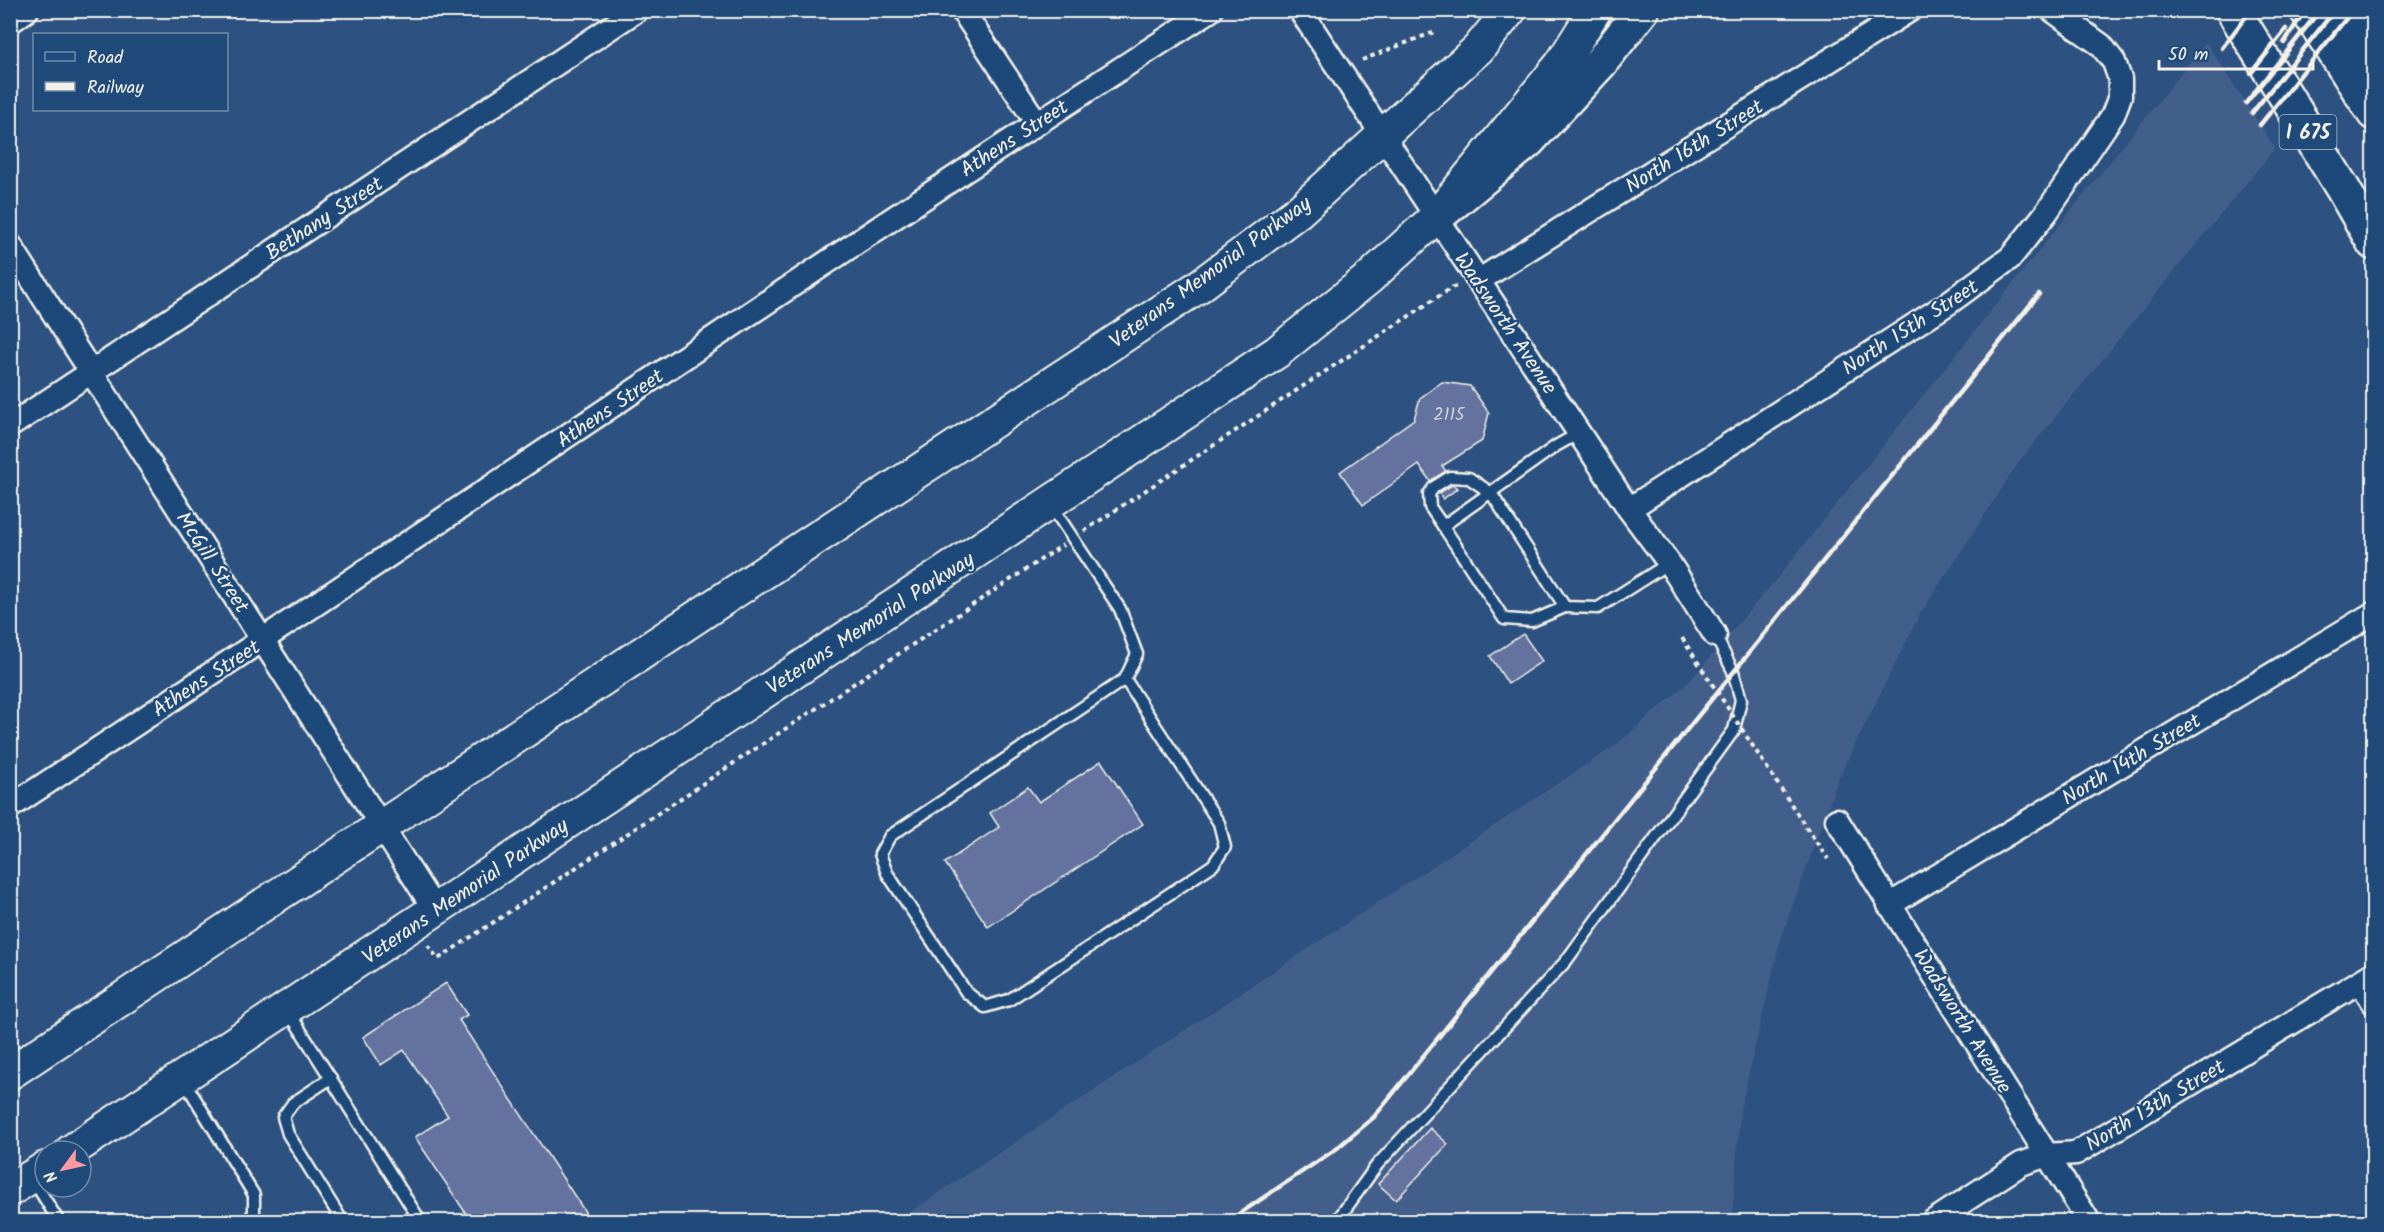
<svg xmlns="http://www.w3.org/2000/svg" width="2384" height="1232" font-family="Kalam,sans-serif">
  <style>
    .built { fill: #425f8c }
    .building { fill: #64729f; stroke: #f4f1e8; stroke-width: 1.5 }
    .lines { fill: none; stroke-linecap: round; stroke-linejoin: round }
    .lane-casing { stroke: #f4f1e8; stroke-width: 15 }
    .street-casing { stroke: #f4f1e8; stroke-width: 27 }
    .secondary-casing { stroke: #f4f1e8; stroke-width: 36 }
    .highway-casing { stroke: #f4f1e8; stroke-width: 38 }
    .path { stroke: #f4f1e8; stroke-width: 4; stroke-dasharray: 4.5 4.5; stroke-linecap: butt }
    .lane { stroke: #1f4a7a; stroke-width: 10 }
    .street { stroke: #1f4a7a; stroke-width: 22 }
    .secondary { stroke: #1f4a7a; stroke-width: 32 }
    .highway { stroke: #1f4a7a; stroke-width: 33 }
    .rail { stroke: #f4f1e8; stroke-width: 4.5 }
    .path-bridge { stroke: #f4f1e8; stroke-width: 4; stroke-dasharray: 4.5 4.5; stroke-linecap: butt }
    .labels { text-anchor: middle; stroke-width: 4.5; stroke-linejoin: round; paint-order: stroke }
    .number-label { font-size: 18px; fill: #d0d1d6 }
    .shield { fill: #1f4a7a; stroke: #b4bfc7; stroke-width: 1.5 }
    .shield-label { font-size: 20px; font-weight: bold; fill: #f4f1e8 }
    .street-label { font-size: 21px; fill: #f4f1e8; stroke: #1f4a7a }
  </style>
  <rect width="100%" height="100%" fill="#2d5281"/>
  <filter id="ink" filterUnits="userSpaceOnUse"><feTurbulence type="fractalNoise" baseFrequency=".0167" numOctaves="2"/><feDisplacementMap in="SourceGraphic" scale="12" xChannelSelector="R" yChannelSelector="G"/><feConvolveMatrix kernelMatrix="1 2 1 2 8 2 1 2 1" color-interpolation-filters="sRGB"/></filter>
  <g filter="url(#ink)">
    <!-- built -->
    <polygon class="built" points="2206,42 2275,148 2021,459 1920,614 1838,779 1780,941 1740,1110 1732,1221 895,1222 1616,745 1688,683 1779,576"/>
    <!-- building -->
    <g class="building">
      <polygon points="1442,382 1470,386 1489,413 1482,441 1442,466 1446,471 1430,481 1419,465 1363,505 1340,472 1414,419 1420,398"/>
      <polygon points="1452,485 1458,488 1443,499 1439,493"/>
      <polygon points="1523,634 1542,661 1508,684 1490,656"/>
      <polygon points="1101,761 1143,824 988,927 945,863 999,827 990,813 1028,787 1039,802"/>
      <polygon points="446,983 467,1015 459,1020 591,1221 471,1221 415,1137 448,1116 404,1050 381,1065 363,1037"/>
      <polygon points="1430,1128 1448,1144 1396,1200 1378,1184"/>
    </g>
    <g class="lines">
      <defs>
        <g id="lane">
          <polyline points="1050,504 1120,609 1137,654 1125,679 890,836 880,854 887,873 966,992 985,1007 1009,1000 1213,865 1225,847 1219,823 1125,679"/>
          <polyline points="1443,526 1430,507 1429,494 1434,487 1450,477 1469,478 1491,493 1565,607 1598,608 1669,563"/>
          <polyline points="1565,607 1532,621 1504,619 1443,526 1556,446 1579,433"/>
          <polyline points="287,1009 421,1222"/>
          <polyline points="331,1078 293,1103 283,1117 288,1134 343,1222"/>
          <polyline points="183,1079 254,1195 254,1213 246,1222"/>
          <polyline points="32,1178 59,1222"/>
          <polyline points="1336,1222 1377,1165 1566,961 1734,730 1741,700 1733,671 1715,635"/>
        </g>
        <g id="street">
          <polyline points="962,10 1037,123"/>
          <polyline points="1300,10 1629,509 1669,563 1715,635"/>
          <polyline points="10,22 27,10"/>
          <polyline points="10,245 435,910"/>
          <polyline points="1478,281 1910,10"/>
          <polyline points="10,426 637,10"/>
          <polyline points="1629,509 1947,304 2010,258 2046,213 2113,115 2120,96 2120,79 2114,62 2101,45 2052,10"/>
          <path d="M10 807C412 543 807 271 1211 10"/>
          <polyline points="1837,820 2089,1222"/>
          <polyline points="1889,905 2374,613"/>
          <polyline points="2360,982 2374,1003"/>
          <polyline points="1932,1222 2021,1164 2047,1155 2076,1153 2374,973"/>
        </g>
        <g id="secondary">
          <polyline points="10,1073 716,604 1198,287 1299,211 1478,49 1510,10"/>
          <polyline points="71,1151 1277,352 1369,278 1436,217 1561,64 1595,10"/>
          <polyline points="10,1190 45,1168"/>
        </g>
        <g id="highway">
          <polyline points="2233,10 2343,189 2374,243"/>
          <polyline points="2307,10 2374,113"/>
          <polyline points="2346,10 2374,75"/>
          <polyline points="1436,217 1528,141 1601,62 1642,10"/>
        </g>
      </defs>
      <!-- lane casing -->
      <use href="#lane" class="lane-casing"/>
      <!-- street casing -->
      <use href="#street" class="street-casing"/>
      <!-- secondary casing -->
      <use href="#secondary" class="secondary-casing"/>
      <!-- highway casing -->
      <use href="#highway" class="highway-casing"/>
      <!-- path -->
      <g class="path">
        <polyline points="1362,60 1434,32"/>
        <polyline points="1084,531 1453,287 1459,286"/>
        <polyline points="1682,638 1697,661"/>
        <polyline points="1806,827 1828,859"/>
        <polyline points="428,945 438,959 1063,545"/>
      </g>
      <!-- lane -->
      <use href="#lane" class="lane"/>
      <!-- street -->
      <use href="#street" class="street"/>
      <!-- secondary -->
      <use href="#secondary" class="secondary"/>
      <!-- highway -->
      <use href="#highway" class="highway"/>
      <!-- rail -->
      <g class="rail">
        <polyline points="2284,43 2305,10"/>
        <polyline points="2222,48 2251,10"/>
        <polyline points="2251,73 2286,29"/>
        <polyline points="2246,103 2320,10"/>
        <polyline points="2252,113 2335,10"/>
        <polyline points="2260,125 2353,10"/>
        <polyline points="1227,1222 1336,1149 1374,1117 2039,294"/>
      </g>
      <!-- path-bridge -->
      <polyline class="path-bridge" points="1697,661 1806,827"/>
    </g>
  </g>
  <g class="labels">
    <!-- number labels -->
    <g class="number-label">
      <text x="1449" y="420">2115</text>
    </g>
    <!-- shield labels -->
    <rect class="shield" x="2279.5" y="115" width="57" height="34" rx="4.5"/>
    <g class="shield-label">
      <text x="2308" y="139">I 675</text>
    </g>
    <!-- street labels -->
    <g class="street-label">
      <text transform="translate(1014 138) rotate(-33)" y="7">Athens Street</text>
      <text transform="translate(1694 146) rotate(-32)" y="7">North 16th Street</text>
      <text transform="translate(324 218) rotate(-33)" y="7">Bethany Street</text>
      <text transform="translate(1210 272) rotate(-36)" y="7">Veterans Memorial Parkway</text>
      <text transform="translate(1506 323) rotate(56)" y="7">Wadsworth Avenue</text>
      <text transform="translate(1910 327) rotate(-33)" y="7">North 15th Street</text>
      <text transform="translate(610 408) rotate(-34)" y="7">Athens Street</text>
      <text transform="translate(213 562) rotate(57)" y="7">McGill Street</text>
      <text transform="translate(870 623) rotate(-33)" y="7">Veterans Memorial Parkway</text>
      <text transform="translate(206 678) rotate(-33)" y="7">Athens Street</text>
      <text transform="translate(2131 759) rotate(-31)" y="7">North 14th Street</text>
      <text transform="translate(465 891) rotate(-34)" y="7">Veterans Memorial Parkway</text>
      <text transform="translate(1963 1021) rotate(58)" y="7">Wadsworth Avenue</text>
      <text transform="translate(2155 1105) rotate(-31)" y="7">North 13th Street</text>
    </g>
  </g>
  <!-- margin -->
  <rect width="2384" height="1232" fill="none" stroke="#1f4a7a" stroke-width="36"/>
  <rect x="18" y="18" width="2348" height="1196" fill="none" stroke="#f4f1e8" stroke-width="2" filter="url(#ink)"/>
  <!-- legend -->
  <rect x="33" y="33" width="195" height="78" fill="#1f4a7a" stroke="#748da6" stroke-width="1.5"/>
  <rect x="45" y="52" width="30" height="9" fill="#1f4a7a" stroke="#748da6" stroke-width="1.5"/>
  <text x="87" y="63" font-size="18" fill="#f4f1e8">Road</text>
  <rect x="45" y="82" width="30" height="9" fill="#f4f1e8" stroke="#748da6" stroke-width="1.5"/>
  <text x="87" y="93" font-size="18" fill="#f4f1e8">Railway</text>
  <!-- north arrow -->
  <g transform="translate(63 1169) rotate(237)"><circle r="28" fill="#1f4a7a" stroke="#748da6" stroke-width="1.5"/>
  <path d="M0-4.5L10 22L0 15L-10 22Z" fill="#ff9aa2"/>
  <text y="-9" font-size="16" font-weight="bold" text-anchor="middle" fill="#f4f1e8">N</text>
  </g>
  <!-- scale -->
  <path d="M2159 60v9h154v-9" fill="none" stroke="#f4f1e8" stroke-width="3"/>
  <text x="2168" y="60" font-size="18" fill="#f4f1e8" stroke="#1f4a7a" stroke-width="4.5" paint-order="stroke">50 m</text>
</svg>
